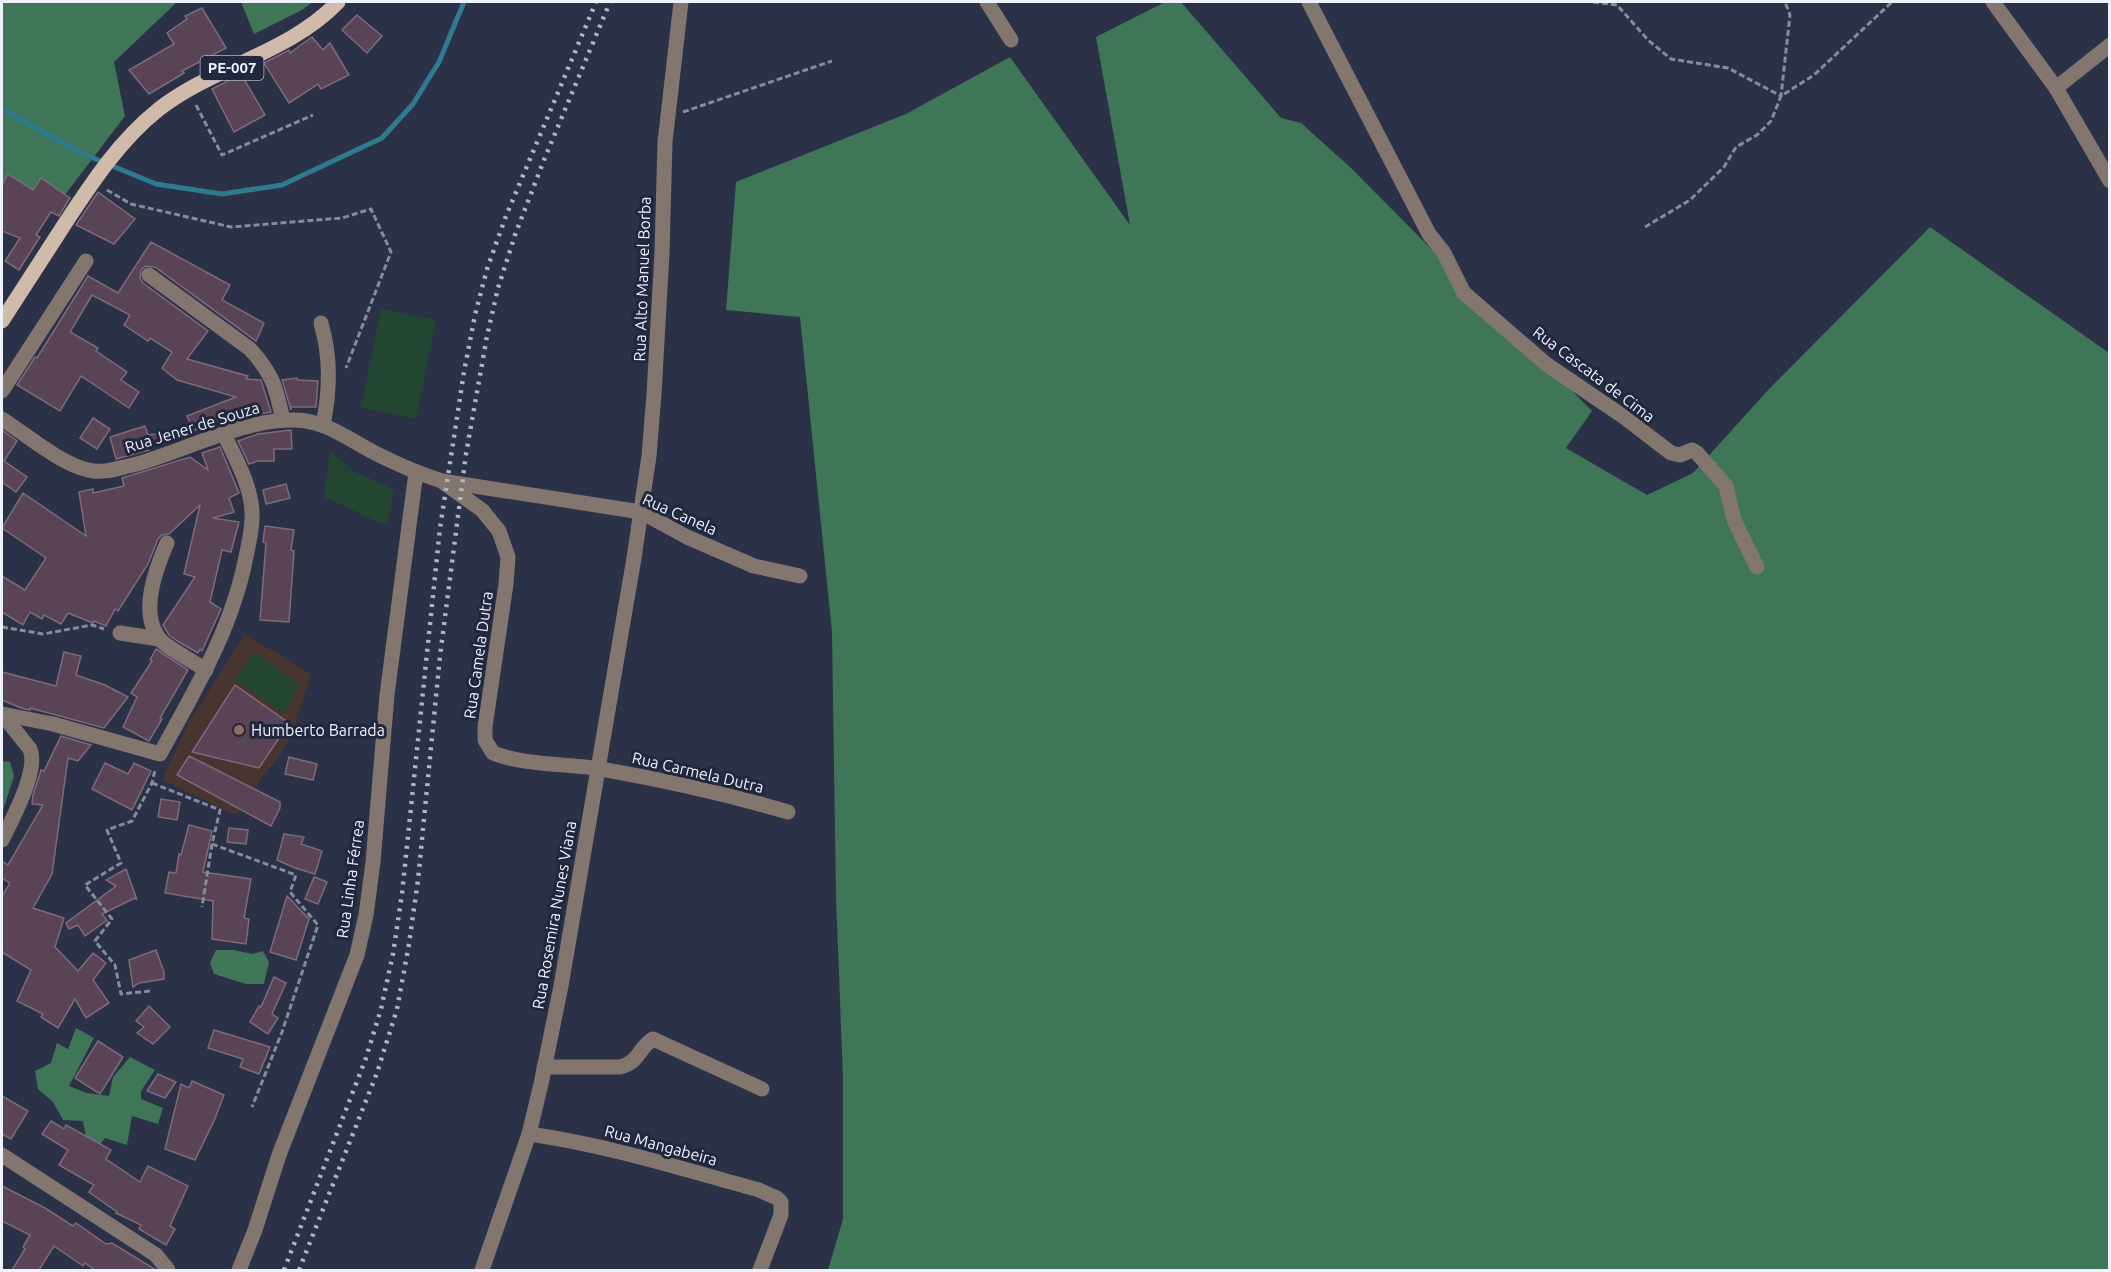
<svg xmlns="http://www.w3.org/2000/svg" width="2111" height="1272" font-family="Ubuntu,sans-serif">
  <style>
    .education { fill: #483530 }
    .green { fill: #224632 }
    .forest { fill: #3e7657 }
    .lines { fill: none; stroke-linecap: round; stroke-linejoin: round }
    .stream { stroke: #2f7a8e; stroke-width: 5 }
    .building { fill: #594456; stroke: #7f697c; stroke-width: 1.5 }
    .path { stroke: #868b9d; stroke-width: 3; stroke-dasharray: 6 3; stroke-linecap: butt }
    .minor { stroke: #82766f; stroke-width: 15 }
    .major { stroke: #d0baaa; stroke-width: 15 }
    .rail { stroke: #b0b5c4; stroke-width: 4.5; stroke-dasharray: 3 6; stroke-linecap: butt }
    .education-dot { fill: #8d6e63; stroke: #21273c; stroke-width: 2 }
    .labels { text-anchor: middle; stroke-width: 6; stroke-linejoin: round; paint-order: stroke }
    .shield { fill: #21273c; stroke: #b0b5c4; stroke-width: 1.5 }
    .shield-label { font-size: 15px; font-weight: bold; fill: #eef2fe }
    .street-label { font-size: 16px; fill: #eef2fe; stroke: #21273c }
    .poi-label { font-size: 16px; fill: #eef2fe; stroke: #21273c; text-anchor: start }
  </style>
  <rect width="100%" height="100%" fill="#2b3147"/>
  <!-- education -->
  <polygon class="education" points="245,634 311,674 291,738 236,815 162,780 189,722"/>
  <!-- green -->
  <g class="green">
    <polygon points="381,309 436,320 416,419 361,408"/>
    <polygon points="330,451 355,472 394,489 387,526 324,497"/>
    <polygon points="254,652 300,685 284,714 235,680"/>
  </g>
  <!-- forest -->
  <g class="forest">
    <polygon points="2,2 177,2 114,62 125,116 45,221 38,225 2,207"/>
    <polygon points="241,2 313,2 302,10 254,34"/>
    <polygon points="1165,2 1181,2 1281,118 1301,123 1351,168 1592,411 1566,448 1647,495 1693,473 1770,388 1930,227 2109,353 2109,1270 828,1270 843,1219 843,1077 836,898 832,632 800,317 726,310 736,182 906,114 1010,57 1130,225 1096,37"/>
    <polygon points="2,761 10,762 14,776 2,814"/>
    <polygon points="216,950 233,950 253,954 263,951 269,962 264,984 246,984 214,974 210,963"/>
    <polygon points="76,1028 94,1038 69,1086 87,1093 109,1096 113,1077 130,1057 155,1070 141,1091 141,1099 163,1108 158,1124 132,1116 127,1145 105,1138 99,1146 86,1136 83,1121 63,1120 53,1102 38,1089 35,1071 51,1063 57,1043 68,1049"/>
  </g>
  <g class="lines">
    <!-- stream -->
    <polyline class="stream" points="2,109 81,153 156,184 222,194 282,185 382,138 413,104 439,62 464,2"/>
  </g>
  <!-- building -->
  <g class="building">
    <polygon points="202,8 226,48 182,71 184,73 149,94 129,70 174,44 167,33 187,19 185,16"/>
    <polygon points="357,15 382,36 367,53 342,30"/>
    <polygon points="312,37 323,50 330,43 349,75 321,89 318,84 289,103 264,63 289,50 290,53"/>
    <polygon points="241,74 265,115 234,132 212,89"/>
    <polygon points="8,174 33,190 41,178 70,198 59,216 51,212 36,235 40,237 19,270 5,261 20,238 2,231 2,185"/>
    <polygon points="98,192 135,219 114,244 76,225"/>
    <polygon points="151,242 230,285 222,300 264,323 256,341 155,267 146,266 141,270 140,278 143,283 208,331 187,359 248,376 246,379 261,380 271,412 254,415 254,407 193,431 187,416 236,397 177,380 162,368 172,352 150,338 148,341 124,325 130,315 92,295 70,332 98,348 96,351 127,372 121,380 139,392 129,408 81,376 60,411 17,385 35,357 37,358 88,276 118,293"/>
    <polygon points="297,378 298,380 318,381 316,407 291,407 291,410 282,380"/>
    <polygon points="93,418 110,429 97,449 80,438"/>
    <polygon points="145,426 148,435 178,431 179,436 148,448 149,450 116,459 110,437"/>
    <polygon points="2,430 17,441 4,461 27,477 16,492 2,482"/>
    <polygon points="291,430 292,449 274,449 274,461 258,461 249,464 238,441 258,434"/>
    <polygon points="220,447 239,493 229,498 234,512 213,518 239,522 231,552 222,550 210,602 221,609 202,651 200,649 198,653 179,642 169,635 163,625 195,577 184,574 200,505 169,534 162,535 158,539 148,564 118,611 115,609 106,626 94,621 93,623 68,613 61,624 44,615 42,619 30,612 23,625 2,612 2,576 25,590 46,558 2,528 23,493 86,536 79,492 93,489 93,493 124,486 122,478 190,457 208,470 202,453"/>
    <polygon points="286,484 290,498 266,504 263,490"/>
    <polygon points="265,526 294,530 291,550 294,551 289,622 260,620 266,543 263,542"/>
    <polygon points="156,649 188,670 160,718 162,719 149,741 123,727 137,697 131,693 152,661 150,660"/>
    <polygon points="64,652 81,656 76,675 105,685 128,697 104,728 30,708 30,710 21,708 2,700 2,672 56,686"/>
    <polygon points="235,685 289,723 259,768 192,752"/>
    <polygon points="61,736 91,745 78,761 68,758 52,874 33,908 64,918 55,947 78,971 93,953 106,963 93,980 109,1003 86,1018 75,999 58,1028 41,1017 43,1014 17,1001 31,970 2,952 2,896 10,883 2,878 2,861 8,865 43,805 32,804 33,795 41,770 44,771"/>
    <polygon points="189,756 280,802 280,808 271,826 177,775"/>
    <polygon points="289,757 317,764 313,780 285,774"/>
    <polygon points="105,763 128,774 134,763 151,771 132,810 92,789"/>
    <polygon points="161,799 180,802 177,820 158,817"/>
    <polygon points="189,825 212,831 203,872 251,879 244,918 249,919 246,944 212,939 213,901 165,893 169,872 176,873 179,854 181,855"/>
    <polygon points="229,828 248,830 246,844 227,842"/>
    <polygon points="284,834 304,837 301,844 322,851 315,874 295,868 277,860"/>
    <polygon points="126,869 137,900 135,898 102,914 107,920 85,936 78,925 69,929 66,923 116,886 106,880"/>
    <polygon points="314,877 327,882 318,904 305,899"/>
    <polygon points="287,896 309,919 296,960 270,952"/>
    <polygon points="156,950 164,972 164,979 139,983 133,987 129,960"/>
    <polygon points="274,977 286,983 272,1014 278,1018 268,1034 250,1022 259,1006 261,1007"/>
    <polygon points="149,1006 170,1027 153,1044 137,1033 144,1027 136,1021"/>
    <polygon points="214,1030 270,1047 259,1074 240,1067 243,1059 208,1048"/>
    <polygon points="98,1041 123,1057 100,1094 75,1078"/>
    <polygon points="158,1074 176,1082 165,1098 147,1091"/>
    <polygon points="192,1081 224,1095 214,1121 195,1160 165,1149 181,1084 189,1088"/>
    <polygon points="2,1096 28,1111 11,1139 2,1134"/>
    <polygon points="51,1121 64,1129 66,1125 111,1150 106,1159 140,1182 148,1166 188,1186 170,1226 175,1229 166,1245 139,1229 141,1225 116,1213 117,1212 89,1192 94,1185 59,1165 68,1150 42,1134"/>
    <polygon points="2,1186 45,1208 73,1226 76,1223 106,1244 112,1243 156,1270 95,1270 85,1263 83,1266 54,1246 39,1270 12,1270 25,1249 23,1247 30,1235 2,1221"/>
  </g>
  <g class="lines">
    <!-- path -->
    <g class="path">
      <polyline points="1593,2 1617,5 1648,40 1671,59 1728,68 1781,96 1790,15 1785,2"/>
      <polyline points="196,105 222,155 313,115"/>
      <polyline points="683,112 832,61"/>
      <polyline points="107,190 131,204 231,227 342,218 371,209 391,252 346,368"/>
      <polyline points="1645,227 1690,200 1724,167 1736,147 1757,135 1771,121 1781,96 1814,75 1892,2"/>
      <polyline points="2,627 43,634 92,625 104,629"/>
      <polyline points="152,783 220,810 212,844 202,907"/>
      <polyline points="212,844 296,875 290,892 318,925 282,1032 252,1107"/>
      <polyline points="150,991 121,994 115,965 95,941 112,919 85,885 121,863 107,830 132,821 152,783 155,770"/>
    </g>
    <!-- minor -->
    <g class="minor">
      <polyline points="987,2 1011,40"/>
      <polyline points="1309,2 1429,234 1444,253 1464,293 1546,364 1624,417 1671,453 1680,455 1692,450 1697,453 1726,486 1734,520 1757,567"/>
      <polyline points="1993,2 2056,88 2110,181"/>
      <polyline points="2056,88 2110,45"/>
      <path d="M149 275 250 349C273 374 276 388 283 420"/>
      <path d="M321 323C331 358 330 390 323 425"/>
      <polyline points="2,391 86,261"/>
      <path d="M2 419C27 435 59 463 88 470 103 474 118 468 133 465 182 452 246 418 295 420 326 420 352 442 379 455 399 465 420 474 442 481L641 512 687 537 754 566 800 576"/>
      <path d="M444 483 482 510 499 531 508 557 506 584 485 727V740L493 753C526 766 565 763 601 769 664 780 727 794 788 812"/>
      <path d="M167 543C156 568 139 612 159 638 165 647 196 663 206 670"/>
      <polyline points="120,633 159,639"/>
      <path d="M2 714 53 724 160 754C195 690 232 629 246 557 249 542 253 527 252 512 251 485 235 458 224 434"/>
      <path d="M2 840C12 819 39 771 30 749L2 714"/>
      <path d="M544 1067H620C640 1062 638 1048 653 1039L762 1089"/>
      <path d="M529 1134C607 1145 683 1169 759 1190L777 1198 781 1202V1215L760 1270"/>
      <polyline points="2,1155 156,1255 168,1270"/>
      <polyline points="239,1270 255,1230 279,1155 357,955 366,915 373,862 387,695 416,472"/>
      <polyline points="482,1270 529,1134 541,1084 561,986 634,558 649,456 654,394 662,253 665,142 681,2"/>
    </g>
    <!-- major -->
    <path class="major" d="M2 321C23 288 45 255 66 222 93 181 120 140 159 109 215 66 289 53 338 2"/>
    <!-- rail -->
    <g class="rail">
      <polyline points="284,1270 366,1058 381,1009 393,954 402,894 440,528 464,372 475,315 487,269 506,216 596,2"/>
      <polyline points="299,1270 377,1073 397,1009 409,944 418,880 440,656 466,454 487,336 498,288 515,235 544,160 610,2"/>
    </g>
  </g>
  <!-- markers -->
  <circle class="education-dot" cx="239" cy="730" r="6"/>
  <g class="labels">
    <!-- shield labels -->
    <rect class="shield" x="200.5" y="56" width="63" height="24" rx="4.5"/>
    <g class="shield-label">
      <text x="232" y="73">PE-007</text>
    </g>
    <!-- street labels -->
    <g class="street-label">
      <text transform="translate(642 279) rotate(-88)" y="6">Rua Alto Manuel Borba</text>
      <text transform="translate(1594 374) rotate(37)" y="6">Rua Cascata de Cima</text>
      <text transform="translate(192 427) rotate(-17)" y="6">Rua Jener de Souza</text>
      <text transform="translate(680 514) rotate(24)" y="6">Rua Canela</text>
      <text transform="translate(478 655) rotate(-82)" y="6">Rua Camela Dutra</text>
      <text transform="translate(698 772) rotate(13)" y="6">Rua Carmela Dutra</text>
      <text transform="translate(350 879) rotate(-82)" y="6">Rua Linha Férrea</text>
      <text transform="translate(554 915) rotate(-80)" y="6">Rua Rosemira Nunes Viana</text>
      <text transform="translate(661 1145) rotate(15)" y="6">Rua Mangabeira</text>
    </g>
    <!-- poi labels -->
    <g class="poi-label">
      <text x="251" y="736">Humberto Barrada</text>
    </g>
  </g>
  <!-- border -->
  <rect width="2111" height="1272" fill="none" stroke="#eef2fe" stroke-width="6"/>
</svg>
